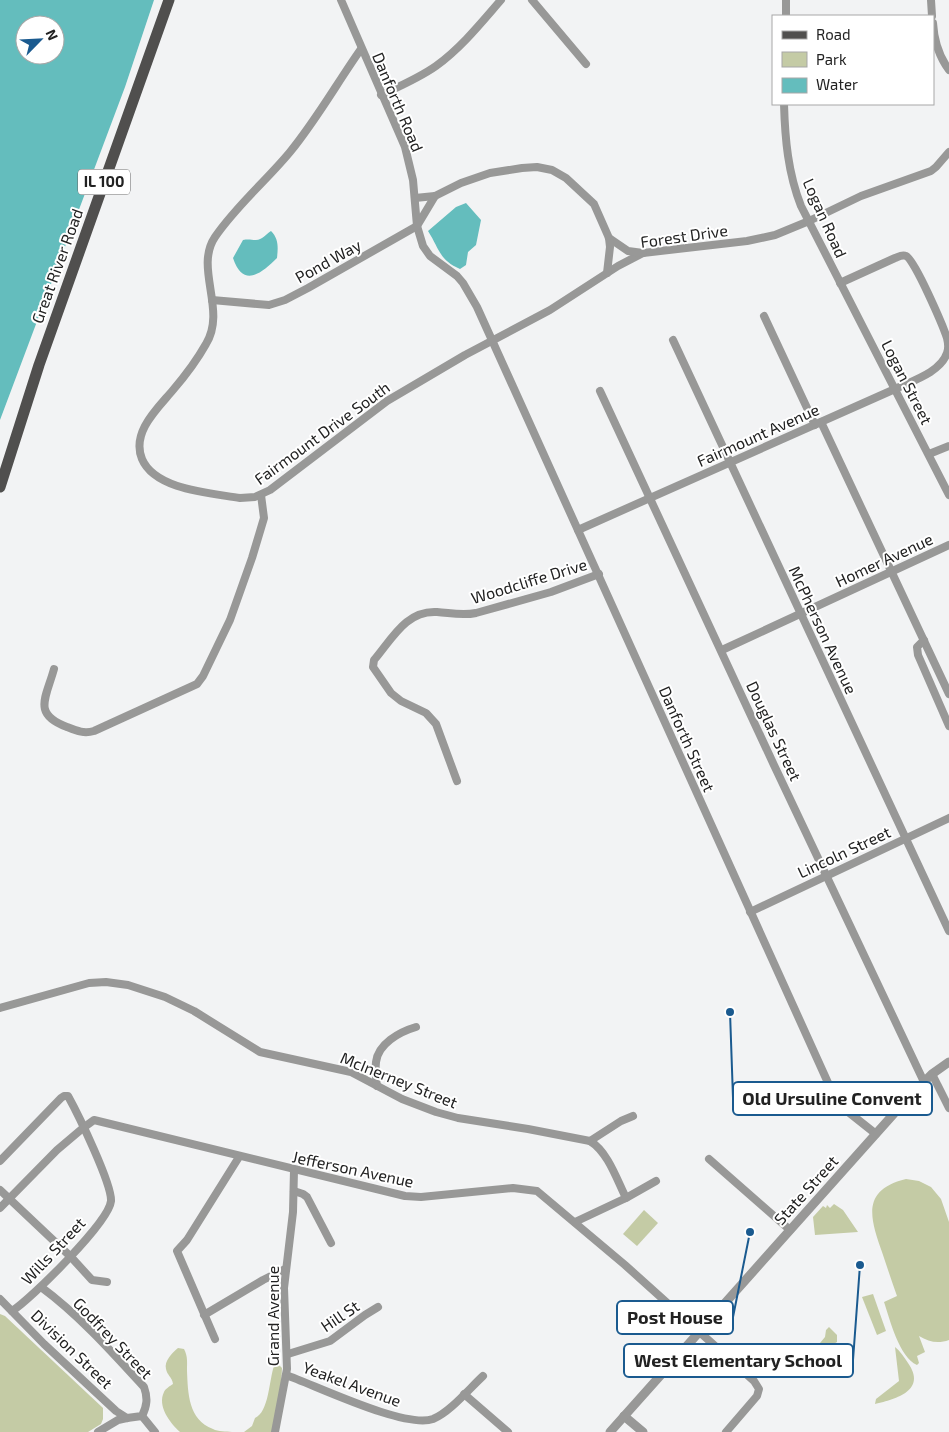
<svg xmlns="http://www.w3.org/2000/svg" width="949" height="1432" font-family="'Exo 2',sans-serif">
  <style>
    .green { fill: #c4cba5 }
    .water { fill: #64bdbd; fill-rule: evenodd }
    .lines { fill: none; stroke-linecap: round; stroke-linejoin: round }
    .minor { stroke: #989897; stroke-width: 8 }
    .tertiary { stroke: #989897; stroke-width: 9 }
    .primary { stroke: #504f4e; stroke-width: 11 }
    .labels { text-anchor: middle; stroke-width: 4; stroke-linejoin: round; paint-order: stroke }
    .shield { fill: #fff; stroke: #646464; stroke-width: 1 }
    .shield-label { font-size: 15px; font-weight: bold; fill: #222 }
    .street-label { font-size: 16px; fill: #222; stroke: #fff }
    .leader { fill: none; stroke: #1a5a8f; stroke-width: 2 }
    .callout-dot { fill: #1a5a8f; stroke: #fff; stroke-width: 2 }
    .callout { fill: #fff; stroke: #1a5a8f; stroke-width: 2 }
    .callout-label { font-size: 18px; text-anchor: middle; font-weight: bold; fill: #222 }
  </style>
  <rect width="100%" height="100%" fill="#f2f3f4"/>
  <!-- green -->
  <g class="green">
    <path d="M906 1179 919 1181 931 1187 941 1199 949 1222V1340C938 1344 929 1342 919 1336L925 1352 917 1356 919 1363 917 1365C899 1357 890 1320 884 1302L897 1296C892 1282 887 1267 882 1252 870 1218 861 1190 906 1179Z"/>
    <polygon points="834,1204 843,1210 858,1232 815,1235 813,1217 823,1206 826,1208 827,1205 830,1208"/>
    <polygon points="644,1210 658,1223 637,1246 623,1234"/>
    <polygon points="873,1294 886,1331 877,1335 862,1297"/>
    <polygon points="0,1314 5,1316 103,1408 103,1419 101,1424 88,1432 0,1432"/>
    <polygon points="829,1327 837,1335 837,1342 823,1350 815,1349 825,1337 826,1330"/>
    <path d="M895 1347C900 1351 904 1357 908 1363 927 1390 897 1399 875 1404L876 1399 899 1381Z"/>
    <path d="M178 1348 184 1349C188 1357 187 1362 187 1371 188 1392 188 1420 213 1429 218 1432 226 1431 232 1432H180C170 1423 157 1406 164 1392 165 1389 170 1386 173 1384 172 1377 167 1375 166 1369 164 1361 172 1353 178 1348Z"/>
    <path d="M278 1364 282 1368 281 1386 272 1432H244L252 1426 255 1418C269 1412 269 1380 274 1366Z"/>
  </g>
  <!-- water -->
  <g class="water">
    <path d="M0 0H154L125 87 0 420ZM25 25H55V55H25Z"/>
    <path d="M466 203 481 220 476 245 468 252 466 265 460 269C439 260 439 248 428 231L456 207Z"/>
    <path d="M271 231C279 239 278 248 277 258 261 274 243 288 233 258L243 240C249 239 251 240 256 240 262 240 266 234 271 231Z"/>
  </g>
  <g class="lines">
    <!-- minor -->
    <g class="minor">
      <polyline points="341,0 405,147 413,180 417,226 423,246 430,256 457,276 463,283 477,307 834,1096 847,1111 876,1134"/>
      <polyline points="532,0 586,64"/>
      <polyline points="931,0 932,16"/>
      <polyline points="786,16 786,0"/>
      <path d="M933 23C934 40 938 55 949 70"/>
      <path d="M361 49C337 83 317 119 290 152 266 181 236 206 215 237 194 268 227 310 206 344 197 360 185 376 173 390 158 408 131 432 142 459 155 490 211 493 240 498L255 497 270 490 387 401 465 355 550 310 618 266 643 253 747 241 775 235 809 221 861 196 931 171 936 167 949 152"/>
      <path d="M381 95C400 86 419 78 436 66 461 48 481 23 501 0"/>
      <path d="M784 104C785 139 788 173 801 206L949 495"/>
      <polyline points="415,198 435,196"/>
      <polyline points="609,238 628,251 643,253"/>
      <polyline points="212,300 269,305 285,300 308,288 417,226 435,196 461,183 490,173 522,168 537,167 552,170 566,178 594,204 609,238 610,247 607,273"/>
      <polyline points="764,316 815,425"/>
      <polyline points="673,340 949,931"/>
      <polyline points="600,391 773,763 924,1082"/>
      <polyline points="821,422 949,694"/>
      <polyline points="929,454 949,446"/>
      <path d="M578 530 895 389C912 381 941 372 947 353 949 348 948 342 947 338 943 326 914 258 906 256 902 254 898 257 895 258L840 283"/>
      <polyline points="924,640 917,647 918,655 949,726"/>
      <polyline points="722,650 949,545"/>
      <path d="M54 669C46 698 32 714 67 727 77 731 84 734 94 731L197 684 203 676 230 620 252 558 264 518 261 495"/>
      <path d="M457 781 436 724 426 713 401 701 391 693 373 667 374 660C392 639 406 610 437 612 451 613 462 616 476 613L551 592 599 574"/>
      <polyline points="750,912 949,818"/>
      <path d="M0 1008 89 983 106 982 128 985 165 997 194 1011 260 1052 351 1072 402 1099 436 1112 458 1118 528 1129 590 1141C608 1152 617 1180 626 1198"/>
      <polyline points="932,1074 949,1108"/>
      <path d="M377 1086C376 1079 375 1070 376 1062 378 1044 399 1032 416 1027"/>
      <polyline points="590,1141 621,1121 633,1116"/>
      <polyline points="709,1159 790,1230"/>
      <path d="M0 1161 61 1098 64 1096H68C78 1114 112 1184 111 1201 109 1222 31 1299 12 1311"/>
      <polyline points="0,1190 71,1257 92,1280 107,1282"/>
      <polyline points="294,1191 303,1194 307,1197 331,1243"/>
      <polyline points="0,1208 57,1150 83,1128 94,1120 405,1196 421,1197 513,1188 537,1191 625,1265 754,1381 759,1389 757,1396 726,1432"/>
      <polyline points="575,1222 626,1198 656,1181"/>
      <path d="M41 1287C79 1315 112 1352 144 1387 148 1398 147 1406 142 1416L127 1418 118 1420 98 1432"/>
      <polyline points="0,1299 44,1344 116,1411 127,1418"/>
      <polyline points="204,1315 263,1280 285,1269"/>
      <polyline points="215,1339 177,1251 187,1240 239,1157"/>
      <polyline points="288,1354 330,1341 365,1315 378,1307"/>
      <path d="M286 1375C317 1386 405 1429 433 1419 450 1412 469 1389 483 1376"/>
      <polyline points="464,1394 508,1432"/>
      <polyline points="142,1416 155,1432"/>
      <polyline points="275,1432 287,1369 284,1288 293,1212 294,1170"/>
    </g>
    <!-- tertiary -->
    <g class="tertiary">
      <polyline points="624,1416 643,1432"/>
      <polyline points="610,1432 907,1099 932,1074 949,1062"/>
    </g>
    <!-- primary -->
    <polyline class="primary" points="0,487 39,365 169,0"/>
  </g>
  <g class="labels">
    <!-- shield labels -->
    <rect class="shield" x="78" y="169.5" width="52" height="25" rx="4"/>
    <g class="shield-label">
      <text x="104" y="187">IL 100</text>
    </g>
    <!-- street labels -->
    <g class="street-label">
      <text transform="translate(398 102) rotate(67)" y="6">Danforth Road</text>
      <text transform="translate(825 218) rotate(66)" y="6">Logan Road</text>
      <text transform="translate(684 236) rotate(-8)" y="6">Forest Drive</text>
      <text transform="translate(328 261) rotate(-29)" y="6">Pond Way</text>
      <text transform="translate(57 266) rotate(-70)" y="6">Great River Road</text>
      <text transform="translate(907 382) rotate(63)" y="6">Logan Street</text>
      <text transform="translate(322 433) rotate(-36)" y="6">Fairmount Drive South</text>
      <text transform="translate(758 435) rotate(-24)" y="6">Fairmount Avenue</text>
      <text transform="translate(884 560) rotate(-25)" y="6">Homer Avenue</text>
      <text transform="translate(529 581) rotate(-17)" y="6">Woodcliffe Drive</text>
      <text transform="translate(823 630) rotate(65)" y="6">McPherson Avenue</text>
      <text transform="translate(774 731) rotate(65)" y="6">Douglas Street</text>
      <text transform="translate(687 739) rotate(66)" y="6">Danforth Street</text>
      <text transform="translate(844 852) rotate(-25)" y="6">Lincoln Street</text>
      <text transform="translate(399 1080) rotate(22)" y="6">McInerney Street</text>
      <text transform="translate(353 1169) rotate(12)" y="6">Jefferson Avenue</text>
      <text transform="translate(806 1190) rotate(-48)" y="6">State Street</text>
      <text transform="translate(53 1251) rotate(-47)" y="6">Wills Street</text>
      <text transform="translate(273 1316) rotate(-90)" y="6">Grand Avenue</text>
      <text transform="translate(340 1316) rotate(-34)" y="6">Hill St</text>
      <text transform="translate(113 1338) rotate(46)" y="6">Godfrey Street</text>
      <text transform="translate(72 1349) rotate(44)" y="6">Division Street</text>
      <text transform="translate(352 1384) rotate(20)" y="6">Yeakel Avenue</text>
    </g>
  </g>
  <!-- callouts -->
  <path class="leader" d="M730 1012L733 1098M750 1232L733 1317M860 1265L853 1360"/>
  <g class="callout-dot">
    <circle cx="730" cy="1012" r="5"/>
    <circle cx="750" cy="1232" r="5"/>
    <circle cx="860" cy="1265" r="5"/>
  </g>
  <g class="callout">
    <rect x="733" y="1082" width="199" height="33" rx="5"/>
    <rect x="617" y="1301" width="116" height="33" rx="5"/>
    <rect x="624" y="1344" width="229" height="33" rx="5"/>
  </g>
  <g class="callout-label">
    <text x="832" y="1105">Old Ursuline Convent</text>
    <text x="675" y="1324">Post House</text>
    <text x="738" y="1367">West Elementary School</text>
  </g>
  <!-- legend -->
  <rect x="772" y="15" width="162" height="90" fill="#ffffff" stroke="#a7a7a7"/>
  <rect x="782" y="31" width="25" height="8" fill="#504f4e" stroke="#a7a7a7"/>
  <text x="816" y="40" font-size="15" fill="#222222">Road</text>
  <rect x="782" y="52" width="25" height="15" fill="#c4cba5" stroke="#a7a7a7"/>
  <text x="816" y="65" font-size="15" fill="#222222">Park</text>
  <rect x="782" y="78" width="25" height="15" fill="#64bdbd" stroke="#a7a7a7"/>
  <text x="816" y="90" font-size="15" fill="#222222">Water</text>
  <!-- north arrow -->
  <g transform="translate(40 40) rotate(66)"><circle r="24" fill="#ffffff" stroke="#a7a7a7"/>
  <path d="M0-4L9 19L0 12L-9 19Z" fill="#1a5a8f"/>
  <text y="-8" font-size="14" font-weight="bold" text-anchor="middle" fill="#222222">N</text>
  </g>
</svg>
